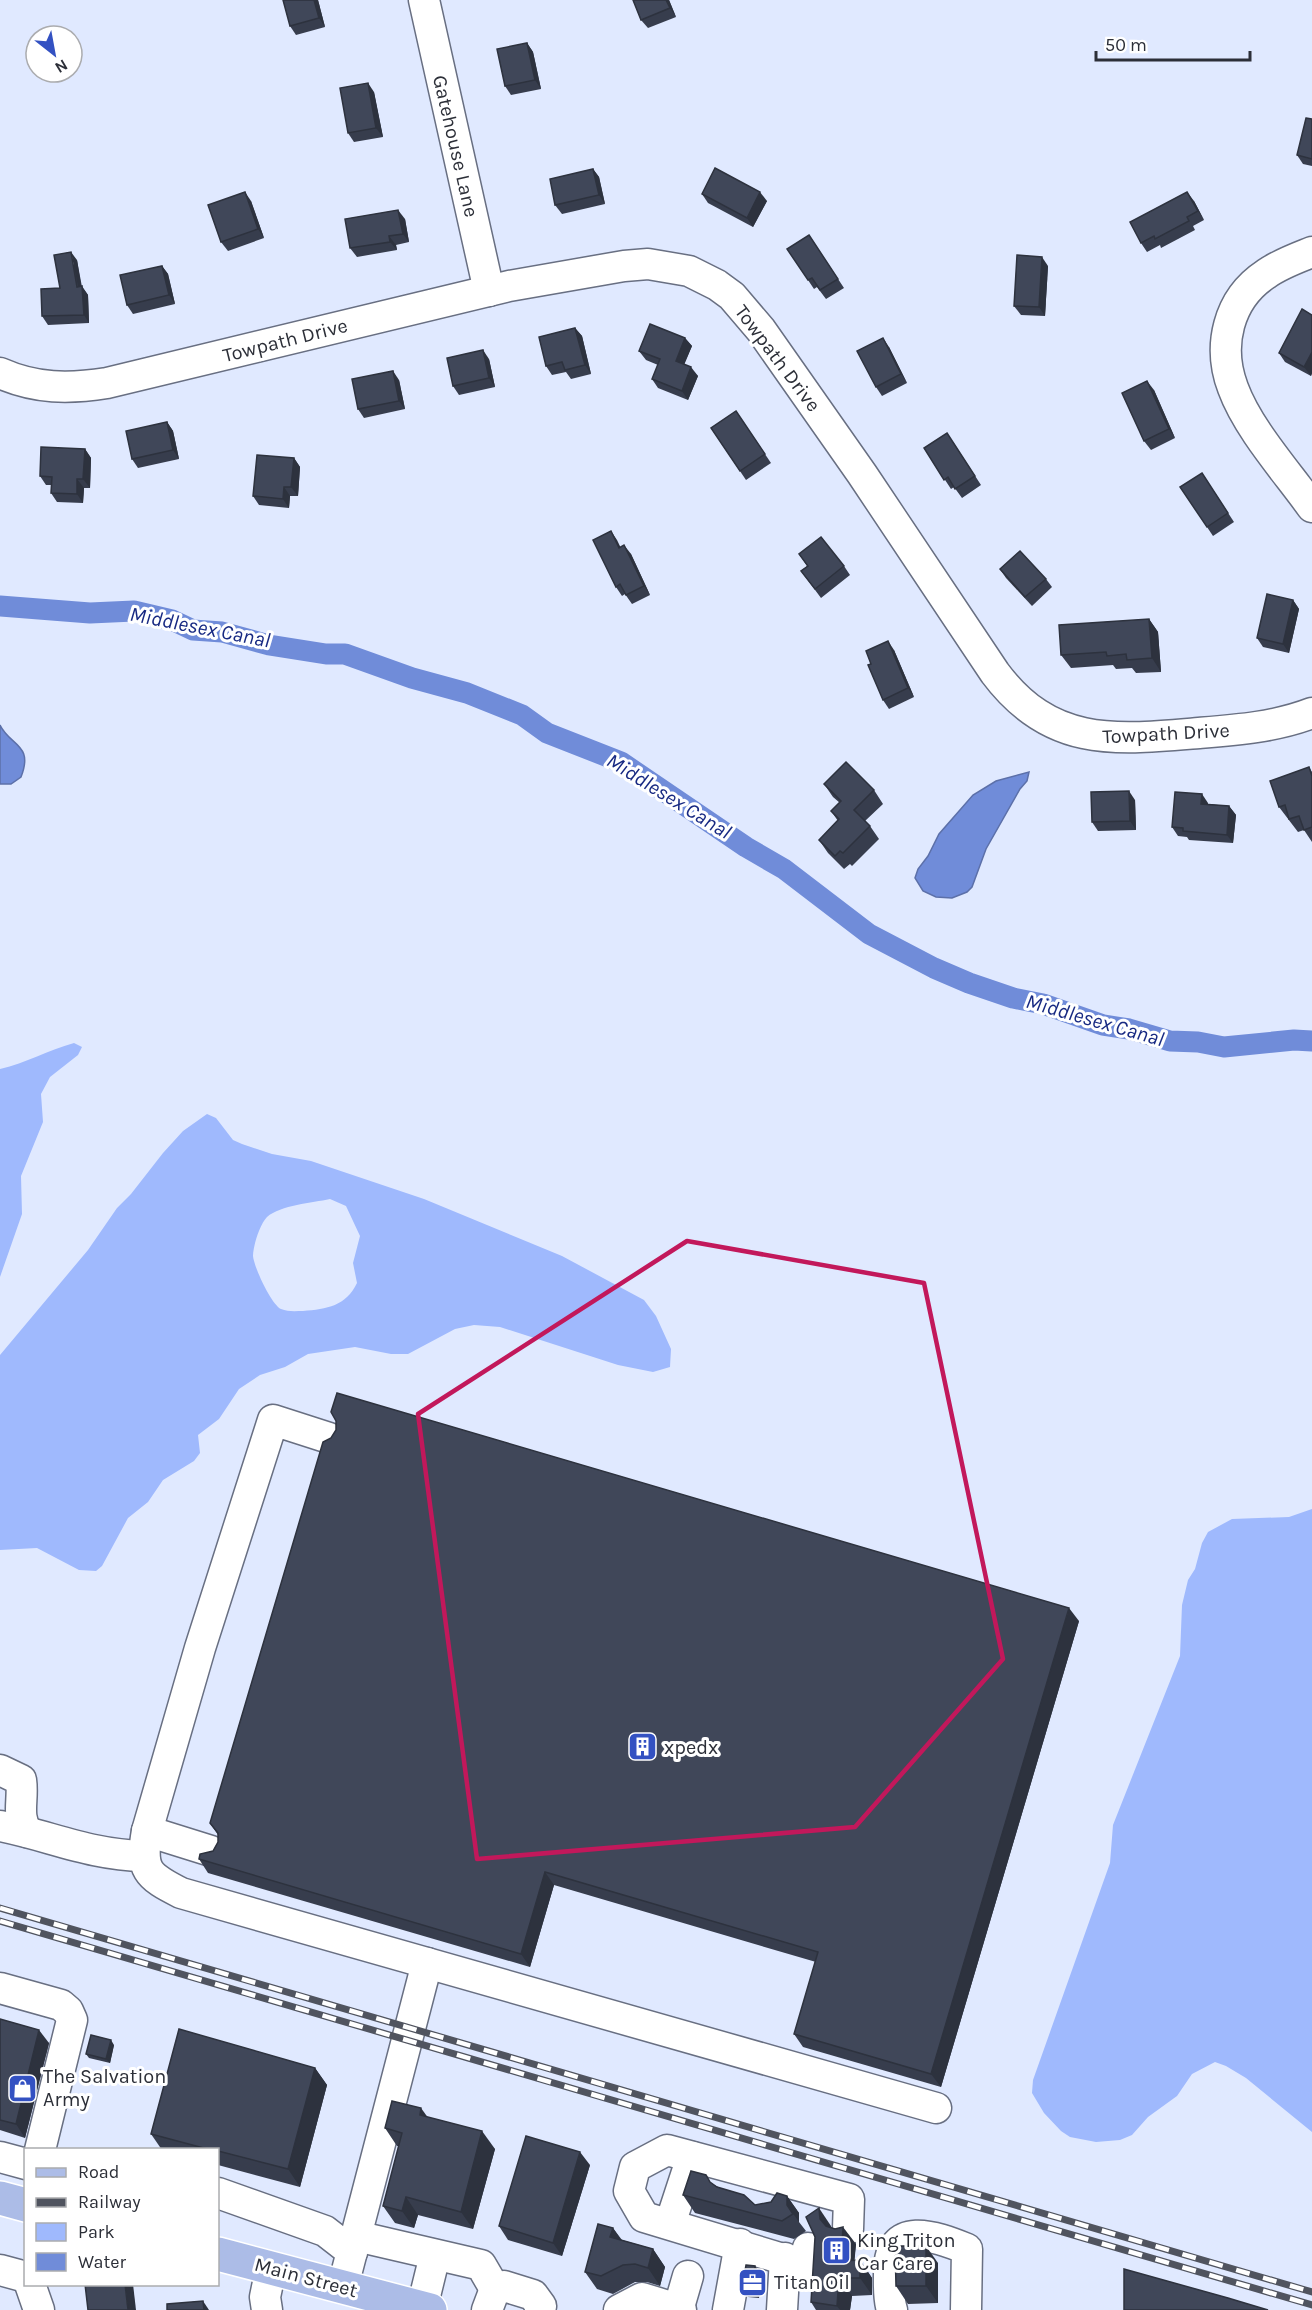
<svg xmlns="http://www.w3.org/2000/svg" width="1312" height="2310" font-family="Karla,sans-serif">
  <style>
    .green { fill: #9fb9fd; fill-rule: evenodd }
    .water { fill: #708cd9; stroke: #5c70a9; stroke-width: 1.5 }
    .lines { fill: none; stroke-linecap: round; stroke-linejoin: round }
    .canal { stroke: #708cd9; stroke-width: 21 }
    .minor-casing { stroke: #686f82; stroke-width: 33 }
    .major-casing { stroke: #fff; stroke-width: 36 }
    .minor { stroke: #fff; stroke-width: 30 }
    .major { stroke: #acbce7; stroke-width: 33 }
    .rail-casing { stroke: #50545f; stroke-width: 7 }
    .rail { stroke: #fff; stroke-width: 4.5; stroke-dasharray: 14; stroke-linecap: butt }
    .wall { fill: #373d4d }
    .shaded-wall { fill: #2d323e }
    .building { fill: #404759; stroke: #2d323e; stroke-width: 1.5 }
    .marked { fill: none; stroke: #c2185b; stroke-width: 4.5; stroke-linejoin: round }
    .labels { text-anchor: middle; stroke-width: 6; stroke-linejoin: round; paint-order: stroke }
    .street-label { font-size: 20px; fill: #2c2f38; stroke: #fff }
    .poi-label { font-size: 20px; fill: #2c2f38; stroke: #fff; text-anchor: start }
    .water-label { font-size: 21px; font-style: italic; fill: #172982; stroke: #fff }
  </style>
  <rect width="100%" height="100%" fill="#e0e9ff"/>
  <!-- green -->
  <g class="green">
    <path d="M74 1043 82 1047 78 1055 50 1077 41 1094 43 1122 21 1176 22 1214 0 1277V1069C26 1063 48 1050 74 1043Z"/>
    <path d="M207 1114 216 1118 233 1140 242 1144 272 1154 311 1161 424 1199 562 1256 644 1300 656 1316 671 1349 670 1367 653 1372 618 1365 500 1327 474 1325 455 1329 408 1354H391L355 1347 308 1354 285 1367 260 1375 239 1389 219 1419 198 1435 200 1453 194 1461 163 1480 148 1502 128 1518 102 1566 96 1571 79 1570 37 1548 0 1550V1355L88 1250 117 1208 131 1194 163 1153 183 1131ZM330 1199 346 1206 360 1236 353 1263 357 1283C346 1306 327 1309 303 1311 296 1311 288 1312 281 1309 271 1304 254 1267 253 1256 253 1246 260 1224 267 1217 281 1205 312 1203 330 1199Z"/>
    <polygon points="1312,1509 1312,2132 1246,2078 1226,2066 1215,2062 1192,2074 1177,2096 1148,2117 1132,2135 1120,2140 1096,2142 1070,2137 1061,2131 1044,2113 1032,2093 1033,2080 1110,1863 1113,1825 1180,1656 1182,1605 1188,1580 1195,1569 1202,1543 1208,1532 1232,1519 1289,1517"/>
  </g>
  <!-- water -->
  <g class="water">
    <path d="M0 725C10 746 34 744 21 777L11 784H0Z"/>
    <polygon points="1029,772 1027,781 1020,789 986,849 972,887 967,892 952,898 936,897 923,891 915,878 918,869 928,856 939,834 973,795 996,781"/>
  </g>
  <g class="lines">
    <!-- canal -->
    <polyline class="canal" points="0,606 90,613 134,611 172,620 193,630 222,632 269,645 326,654 345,654 412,678 467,693 522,715 547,733 621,762 746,847 784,869 869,934 934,968 969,983 1013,998 1043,1004 1103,1025 1129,1029 1170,1041 1198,1042 1224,1047 1294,1040 1312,1041"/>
    <defs>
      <g id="minor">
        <polyline points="424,0 489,291"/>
        <path d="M1312 252C1297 258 1280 264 1266 274 1228 299 1217 346 1233 388 1248 429 1287 472 1312 507"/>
        <path d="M0 373C36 389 69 389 107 383L509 286 624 266 648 264 689 271 717 285 732 296 761 330 862 474 995 673C1051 748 1116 740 1199 733 1236 730 1276 727 1312 713"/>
        <path d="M329 1438 273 1420 200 1648 147 1831C140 1870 147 1876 181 1893L936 2108"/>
        <path d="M0 1770 21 1780C24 1799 16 1815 27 1832"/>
        <path d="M0 1826C50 1836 91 1855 143 1856"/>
        <polyline points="147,1831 211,1851"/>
        <polyline points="0,1988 61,2005 68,2011 72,2020 40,2150"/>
        <polyline points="0,2157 26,2164"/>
        <polyline points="218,2193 325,2231 352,2252"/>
        <polyline points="670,2224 692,2157"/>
        <polyline points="356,2236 481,2265 495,2289"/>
        <polyline points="808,2248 803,2265 644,2217 629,2191 635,2167 667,2150 849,2199 848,2229"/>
        <polyline points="0,2270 26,2277"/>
        <polyline points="30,2284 39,2310"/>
        <polyline points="343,2286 427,1963"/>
        <polyline points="679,2307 688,2276"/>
        <polyline points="422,2308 435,2255"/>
        <polyline points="267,2310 265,2297 271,2268"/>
        <polyline points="487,2310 495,2289 504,2286 533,2295 541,2306 540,2310"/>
        <polyline points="619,2310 642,2298 681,2310"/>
        <polyline points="728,2310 740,2244"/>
        <polyline points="782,2310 785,2258"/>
        <path d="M892 2310C888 2298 889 2285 889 2272 889 2219 935 2236 967 2249L966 2310"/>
      </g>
      <g id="major">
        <polyline points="0,2198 26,2205"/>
        <polyline points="218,2254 430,2310"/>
      </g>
    </defs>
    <!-- minor casing -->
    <use href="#minor" class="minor-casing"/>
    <!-- major casing -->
    <use href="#major" class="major-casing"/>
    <!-- minor -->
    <use href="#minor" class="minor"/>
    <!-- major -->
    <use href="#major" class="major"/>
    <defs>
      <g id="rail">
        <polyline points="0,1908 1312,2292"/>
        <polyline points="0,1921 1312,2305"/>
      </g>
    </defs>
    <!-- rail casing -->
    <use href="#rail" class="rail-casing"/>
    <!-- rail -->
    <use href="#rail" class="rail"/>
  </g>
  <!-- wall -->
  <g class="wall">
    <polygon points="318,0 325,27 296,35 290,26"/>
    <polygon points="633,0 669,0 676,17 648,28 641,20"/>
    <polygon points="527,43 533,52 541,89 511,95 505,86"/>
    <polygon points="374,92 383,137 354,142 348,133"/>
    <polygon points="1312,119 1312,166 1303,164 1297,155"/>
    <polygon points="593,169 599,177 605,204 562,214 555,205"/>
    <polygon points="702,194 767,201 753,227 708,203"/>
    <polygon points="251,201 264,238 228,251 221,242"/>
    <polygon points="1194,201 1204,220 1193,226 1195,230 1161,248 1160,245 1147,252 1141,243"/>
    <polygon points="405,219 409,242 396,245 397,250 357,257 350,248"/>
    <polygon points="809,235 844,288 826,299 817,287 814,289 808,280"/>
    <polygon points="77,260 82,287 88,295 89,323 48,325 42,316"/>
    <polygon points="162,266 168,274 175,304 133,314 127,305"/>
    <polygon points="1048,266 1045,316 1021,315 1014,306"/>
    <polygon points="1312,315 1312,373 1311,376 1285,362 1279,353"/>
    <polygon points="575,328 582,336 591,374 571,379 566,372 552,375 546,366"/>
    <polygon points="685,338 692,346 684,364 698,376 688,400 658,388 652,379 658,365 646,360 639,351"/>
    <polygon points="889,347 907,383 882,396 876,387"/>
    <polygon points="489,359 495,387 459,395 453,386"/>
    <polygon points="399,380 405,409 364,418 358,409"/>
    <polygon points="1154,390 1175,438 1151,450 1144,441"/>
    <polygon points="736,411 771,463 746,480 711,428"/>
    <polygon points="167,422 173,431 179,459 138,468 132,459"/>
    <polygon points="953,442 981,485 962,498 954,487 951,489 924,448"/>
    <polygon points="85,449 91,458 90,488 84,488 83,503 57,502 51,493 51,485 46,485 40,476"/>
    <polygon points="294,458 300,467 298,496 290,496 289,508 259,505 253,496"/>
    <polygon points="1202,473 1234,522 1213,536 1207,527"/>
    <polygon points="611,531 620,547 631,554 650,595 632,604 625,594 622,596 616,587"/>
    <polygon points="799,554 844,566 850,575 821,598 801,571 807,566"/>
    <polygon points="1000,569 1046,579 1052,587 1032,606 1006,578"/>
    <polygon points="1293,600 1299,609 1289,653 1263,647 1257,638"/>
    <polygon points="1149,619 1158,632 1161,672 1136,673 1132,668 1116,669 1113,665 1071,668 1061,655"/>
    <polygon points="894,650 914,697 889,709 883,700"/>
    <polygon points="1309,767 1312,772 1312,842 1304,830 1298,832 1279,807"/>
    <polygon points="824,784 874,790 883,804 865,821 870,826 879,839 852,866 850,864 844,869 828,853 819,840 838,821 831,811 840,803 833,797"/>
    <polygon points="1135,800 1136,830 1098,831 1092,822"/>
    <polygon points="1208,803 1208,804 1229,806 1236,815 1233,843 1189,840 1187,837 1178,836 1172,827"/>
    <polygon points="1079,1621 941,2087 803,2047 794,2034 816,1962 554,1885 530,1967 208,1873 199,1859 213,1851 218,1842 218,1835 210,1823"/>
    <polygon points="0,2019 49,2043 25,2138 0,2130"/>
    <polygon points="114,2045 110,2063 89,2058 86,2054"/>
    <polygon points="315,2068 327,2085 300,2187 218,2165 218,2150 162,2150 151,2134"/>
    <polygon points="427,2117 495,2149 473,2229 418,2215 414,2228 395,2223 383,2206 399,2146 397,2146 385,2128"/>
    <polygon points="590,2165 562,2256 508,2240 499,2226"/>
    <polygon points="712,2184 755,2205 771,2202 787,2196 799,2213 799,2222 806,2231 794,2239 695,2213 683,2195"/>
    <polygon points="831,2226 831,2228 856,2244 854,2261 860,2260 872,2278 872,2295 852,2296 850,2310 816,2310 811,2302"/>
    <polygon points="613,2228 622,2240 653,2249 665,2267 660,2286 647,2282 635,2282 613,2294 597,2289 585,2272"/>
    <polygon points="938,2263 938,2303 908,2304 896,2286"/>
    <polygon points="755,2266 761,2275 759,2298 748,2297 742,2288"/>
  </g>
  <!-- shaded-wall -->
  <g class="shaded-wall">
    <polygon points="314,0 318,0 325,27 319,18"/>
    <polygon points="666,0 669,0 676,17 670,8"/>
    <polygon points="527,43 533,52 541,89 535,80"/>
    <polygon points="368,83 374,92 383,137 376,128"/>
    <polygon points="593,169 599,177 605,204 599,195"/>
    <polygon points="245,192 251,201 264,238 258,229"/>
    <polygon points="760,192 767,201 753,227 747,218"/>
    <polygon points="1187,192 1194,201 1204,220 1198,211"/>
    <polygon points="398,210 405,219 409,242 403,234"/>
    <polygon points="389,236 396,245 397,250 390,242"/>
    <polygon points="71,252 77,260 82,291 82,286 88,295 89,323 84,315"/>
    <polygon points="1042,257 1048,266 1045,316 1039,307"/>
    <polygon points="162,266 168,274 175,304 169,295"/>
    <polygon points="575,328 582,336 591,374 585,365"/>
    <polygon points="685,338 692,346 682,370 676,361"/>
    <polygon points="883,338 889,347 907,383 901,374"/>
    <polygon points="483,350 489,359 495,387 489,378"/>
    <polygon points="1312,352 1312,373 1311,376 1304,367"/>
    <polygon points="691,367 698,376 688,400 682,391"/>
    <polygon points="393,371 399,380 405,409 399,401"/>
    <polygon points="1147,381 1154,390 1175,438 1169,429"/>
    <polygon points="167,422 173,431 179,459 173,450"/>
    <polygon points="85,449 91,458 90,488 83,479"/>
    <polygon points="294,458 300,467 298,496 291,487"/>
    <polygon points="77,479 84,488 83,503 77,494"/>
    <polygon points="284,487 290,496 289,508 283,499"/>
    <polygon points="611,531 617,540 625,557 619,548"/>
    <polygon points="624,545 631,554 650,595 644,586"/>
    <polygon points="1293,600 1299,609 1289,653 1283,644"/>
    <polygon points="1149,619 1158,632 1161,672 1152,658"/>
    <polygon points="888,641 894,650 914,697 908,688"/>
    <polygon points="1129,791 1135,800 1136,830 1130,821"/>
    <polygon points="1202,794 1208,803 1207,813 1201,804"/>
    <polygon points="1229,806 1236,815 1233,843 1227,835"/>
    <polygon points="1069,1608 1079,1621 941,2087 931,2074"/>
    <polygon points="545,1872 554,1885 530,1967 521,1954"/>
    <polygon points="39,2030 49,2043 25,2138 16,2124"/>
    <polygon points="111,2040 114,2045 110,2063 106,2059"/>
    <polygon points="315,2068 327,2085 300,2187 288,2169"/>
    <polygon points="421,2108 434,2126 420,2115"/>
    <polygon points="482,2131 495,2149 473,2229 461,2212"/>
    <polygon points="580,2152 590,2165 562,2256 553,2243"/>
    <polygon points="787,2196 799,2213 799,2222 787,2205"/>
    <polygon points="406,2197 418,2215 414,2228 402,2211"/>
    <polygon points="819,2208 831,2226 833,2237 820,2219"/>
    <polygon points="843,2227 856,2244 853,2278 841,2261"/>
    <polygon points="613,2228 625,2246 610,2237"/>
    <polygon points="926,2246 938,2263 938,2303 926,2286"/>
    <polygon points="653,2249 665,2267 660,2286 648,2268"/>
    <polygon points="860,2260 872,2278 872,2295 860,2278"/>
    <polygon points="755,2266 761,2275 759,2298 752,2289"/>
    <polygon points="839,2278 852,2296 850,2310 840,2310 837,2306"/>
    <polygon points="125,2284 133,2284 136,2310 128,2310"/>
    <polygon points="203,2301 209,2310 204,2310"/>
  </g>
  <!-- building -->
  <g class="building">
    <polygon points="283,0 314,0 319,18 290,26"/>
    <polygon points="633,0 666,0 670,8 641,20"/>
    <polygon points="527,43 535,80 505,86 497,49"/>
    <polygon points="368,83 376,128 348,133 340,88"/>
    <polygon points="1306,118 1312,119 1312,159 1297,155"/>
    <polygon points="715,168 760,192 747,218 702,194"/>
    <polygon points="593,169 599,195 555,205 550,179"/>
    <polygon points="245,192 258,229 221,242 208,205"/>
    <polygon points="1187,192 1198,211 1187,217 1189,221 1155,239 1154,236 1141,243 1130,222"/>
    <polygon points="398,210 403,234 389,236 390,242 350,248 345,219"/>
    <polygon points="809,235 838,279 820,290 812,278 808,280 787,249"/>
    <polygon points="71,252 77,287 82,286 84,315 42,316 41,289 60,288 54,255"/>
    <polygon points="1017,255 1042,257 1039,307 1014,306"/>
    <polygon points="162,266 169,295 127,305 120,275"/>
    <polygon points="1302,309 1312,315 1312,352 1304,367 1279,353"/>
    <polygon points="650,324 685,338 676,361 691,367 682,391 652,379 660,359 639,351"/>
    <polygon points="575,328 585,365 565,370 562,362 546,366 539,337"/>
    <polygon points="883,338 901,374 876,387 857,351"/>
    <polygon points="483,350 489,378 453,386 447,358"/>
    <polygon points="393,371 399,401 358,409 352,379"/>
    <polygon points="1147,381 1169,429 1144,441 1122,393"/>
    <polygon points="736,411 765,454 740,471 711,428"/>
    <polygon points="167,422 173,450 132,459 126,431"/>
    <polygon points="947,433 975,476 955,489 948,477 944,480 924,448"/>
    <polygon points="41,447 85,449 83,479 77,479 77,494 51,493 52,477 40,476"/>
    <polygon points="257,455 294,458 291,487 284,487 283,499 253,496"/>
    <polygon points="1202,473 1228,513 1207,527 1180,487"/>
    <polygon points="611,531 619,548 624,545 644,586 626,595 620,584 616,587 593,540"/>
    <polygon points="821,537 844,566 815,589 801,571 808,566 799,554"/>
    <polygon points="1020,551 1046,579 1025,597 1000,569"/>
    <polygon points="1267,594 1293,600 1283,644 1257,638"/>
    <polygon points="1149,619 1152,658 1127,660 1126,654 1107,656 1106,652 1061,655 1059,625"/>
    <polygon points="888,641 908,688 883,700 868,665 871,664 866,651"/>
    <polygon points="846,762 874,790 854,810 870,826 843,853 840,851 835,856 819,840 839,819 831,811 841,801 824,784"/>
    <polygon points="1309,767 1312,776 1312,827 1304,830 1299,816 1289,819 1285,805 1279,807 1270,781"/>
    <polygon points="1129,791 1130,821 1092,822 1091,792"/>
    <polygon points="1175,792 1202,794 1201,804 1229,806 1227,835 1183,831 1183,828 1172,827"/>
    <polygon points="337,1393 1069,1608 931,2074 794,2034 818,1952 545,1872 521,1954 199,1859 200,1854 213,1851 218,1842 218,1833 210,1823 323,1442 331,1438 336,1430 336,1421 331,1412"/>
    <polygon points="0,2019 39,2030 16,2124 0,2120"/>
    <polygon points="179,2029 315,2068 288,2169 218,2151 218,2150 211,2150 151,2134"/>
    <polygon points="91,2035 111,2040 106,2059 86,2054"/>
    <polygon points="392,2101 421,2108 420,2115 482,2131 461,2212 406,2197 402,2211 383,2206 402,2133 385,2128"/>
    <polygon points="526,2136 580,2152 553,2243 499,2226"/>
    <polygon points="691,2171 706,2175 710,2182 717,2187 744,2195 755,2205 771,2202 777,2193 787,2196 787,2205 793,2214 782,2221 683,2195"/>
    <polygon points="819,2208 820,2219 826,2226 835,2229 843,2227 841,2261 860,2260 860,2278 839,2278 837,2306 811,2302 815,2237 806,2217"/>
    <polygon points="598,2224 613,2228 610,2237 653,2249 648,2268 635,2264 623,2265 601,2276 585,2272"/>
    <polygon points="895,2246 926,2246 926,2286 896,2286"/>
    <polygon points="746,2265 755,2266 752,2289 742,2288"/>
    <polygon points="1124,2269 1228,2298 1268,2310 1124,2310"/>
    <polygon points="85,2284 125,2284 128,2310 88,2310"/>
    <polygon points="203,2301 204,2310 167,2310 167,2304"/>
  </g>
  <!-- marked area -->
  <path class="marked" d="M687 1241 924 1283 1003 1659 855 1827 477 1859 418 1414Z"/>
  <!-- icons -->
  <defs>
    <symbol id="building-square" viewBox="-11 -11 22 22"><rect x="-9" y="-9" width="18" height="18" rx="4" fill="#3351c2" stroke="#fff"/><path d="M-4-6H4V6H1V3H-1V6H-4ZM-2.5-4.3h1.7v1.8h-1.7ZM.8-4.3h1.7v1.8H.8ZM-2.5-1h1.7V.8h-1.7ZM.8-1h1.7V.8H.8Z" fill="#fff"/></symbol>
    <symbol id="shop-square" viewBox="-11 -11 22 22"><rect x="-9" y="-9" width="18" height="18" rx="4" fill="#3351c2" stroke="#fff"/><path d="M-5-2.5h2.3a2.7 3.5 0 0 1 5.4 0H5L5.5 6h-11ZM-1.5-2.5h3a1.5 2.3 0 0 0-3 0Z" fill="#fff"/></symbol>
    <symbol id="office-square" viewBox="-11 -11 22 22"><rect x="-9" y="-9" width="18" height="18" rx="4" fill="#3351c2" stroke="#fff"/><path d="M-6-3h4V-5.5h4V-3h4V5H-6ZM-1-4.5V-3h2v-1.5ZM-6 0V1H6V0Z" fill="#fff"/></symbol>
  </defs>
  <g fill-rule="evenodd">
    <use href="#building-square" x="626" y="1730" width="33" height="33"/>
    <use href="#shop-square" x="6" y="2072" width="33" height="33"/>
    <use href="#building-square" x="820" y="2234" width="33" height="33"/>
    <use href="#office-square" x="736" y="2266" width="33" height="33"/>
  </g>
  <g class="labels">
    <!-- street labels -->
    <g class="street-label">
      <text transform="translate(456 146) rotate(77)" y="7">Gatehouse Lane</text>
      <text transform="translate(285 340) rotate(-14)" y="7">Towpath Drive</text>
      <text transform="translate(778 358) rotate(53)" y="7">Towpath Drive</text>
      <text transform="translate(1166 733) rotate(-3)" y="7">Towpath Drive</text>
      <text transform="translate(306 2277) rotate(15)" y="7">Main Street</text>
    </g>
    <!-- poi labels -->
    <g class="poi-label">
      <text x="664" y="1754">xpedx</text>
      <text x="43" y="2083">The Salvation<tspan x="43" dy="23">Army</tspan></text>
      <text x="857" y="2247">King Triton<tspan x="857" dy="23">Car Care</tspan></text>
      <text x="774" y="2289">Titan Oil</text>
    </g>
    <!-- water labels -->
    <g class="water-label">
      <text transform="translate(200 627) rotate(11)" y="7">Middlesex Canal</text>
      <text transform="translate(669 796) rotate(32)" y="7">Middlesex Canal</text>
      <text transform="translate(1095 1020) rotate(16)" y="7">Middlesex Canal</text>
    </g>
  </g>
  <!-- legend -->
  <rect x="24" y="2148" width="195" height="138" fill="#ffffff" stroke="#abacaf" stroke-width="1.5"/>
  <rect x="36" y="2168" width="30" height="9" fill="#acbce7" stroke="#abacaf" stroke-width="1.5"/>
  <text x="78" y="2178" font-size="18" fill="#2c2f38">Road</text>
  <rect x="36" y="2198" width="30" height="9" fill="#50545f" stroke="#abacaf" stroke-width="1.5"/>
  <text x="78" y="2208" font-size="18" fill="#2c2f38">Railway</text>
  <rect x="36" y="2223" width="30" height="18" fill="#9fb9fd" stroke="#abacaf" stroke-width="1.5"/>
  <text x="78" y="2238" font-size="18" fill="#2c2f38">Park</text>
  <rect x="36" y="2253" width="30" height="18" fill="#708cd9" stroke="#abacaf" stroke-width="1.5"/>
  <text x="78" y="2268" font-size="18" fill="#2c2f38">Water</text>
  <!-- north arrow -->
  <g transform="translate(54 54) rotate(149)"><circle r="28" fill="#ffffff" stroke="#abacaf" stroke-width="1.5"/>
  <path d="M0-4.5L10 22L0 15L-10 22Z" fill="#3351c2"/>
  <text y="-9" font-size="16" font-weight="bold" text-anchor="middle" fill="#2c2f38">N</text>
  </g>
  <!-- scale -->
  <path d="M1096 51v9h154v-9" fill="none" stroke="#2c2f38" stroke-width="3"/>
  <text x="1105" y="51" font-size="18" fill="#2c2f38" stroke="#ffffff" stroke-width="4.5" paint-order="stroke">50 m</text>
</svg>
